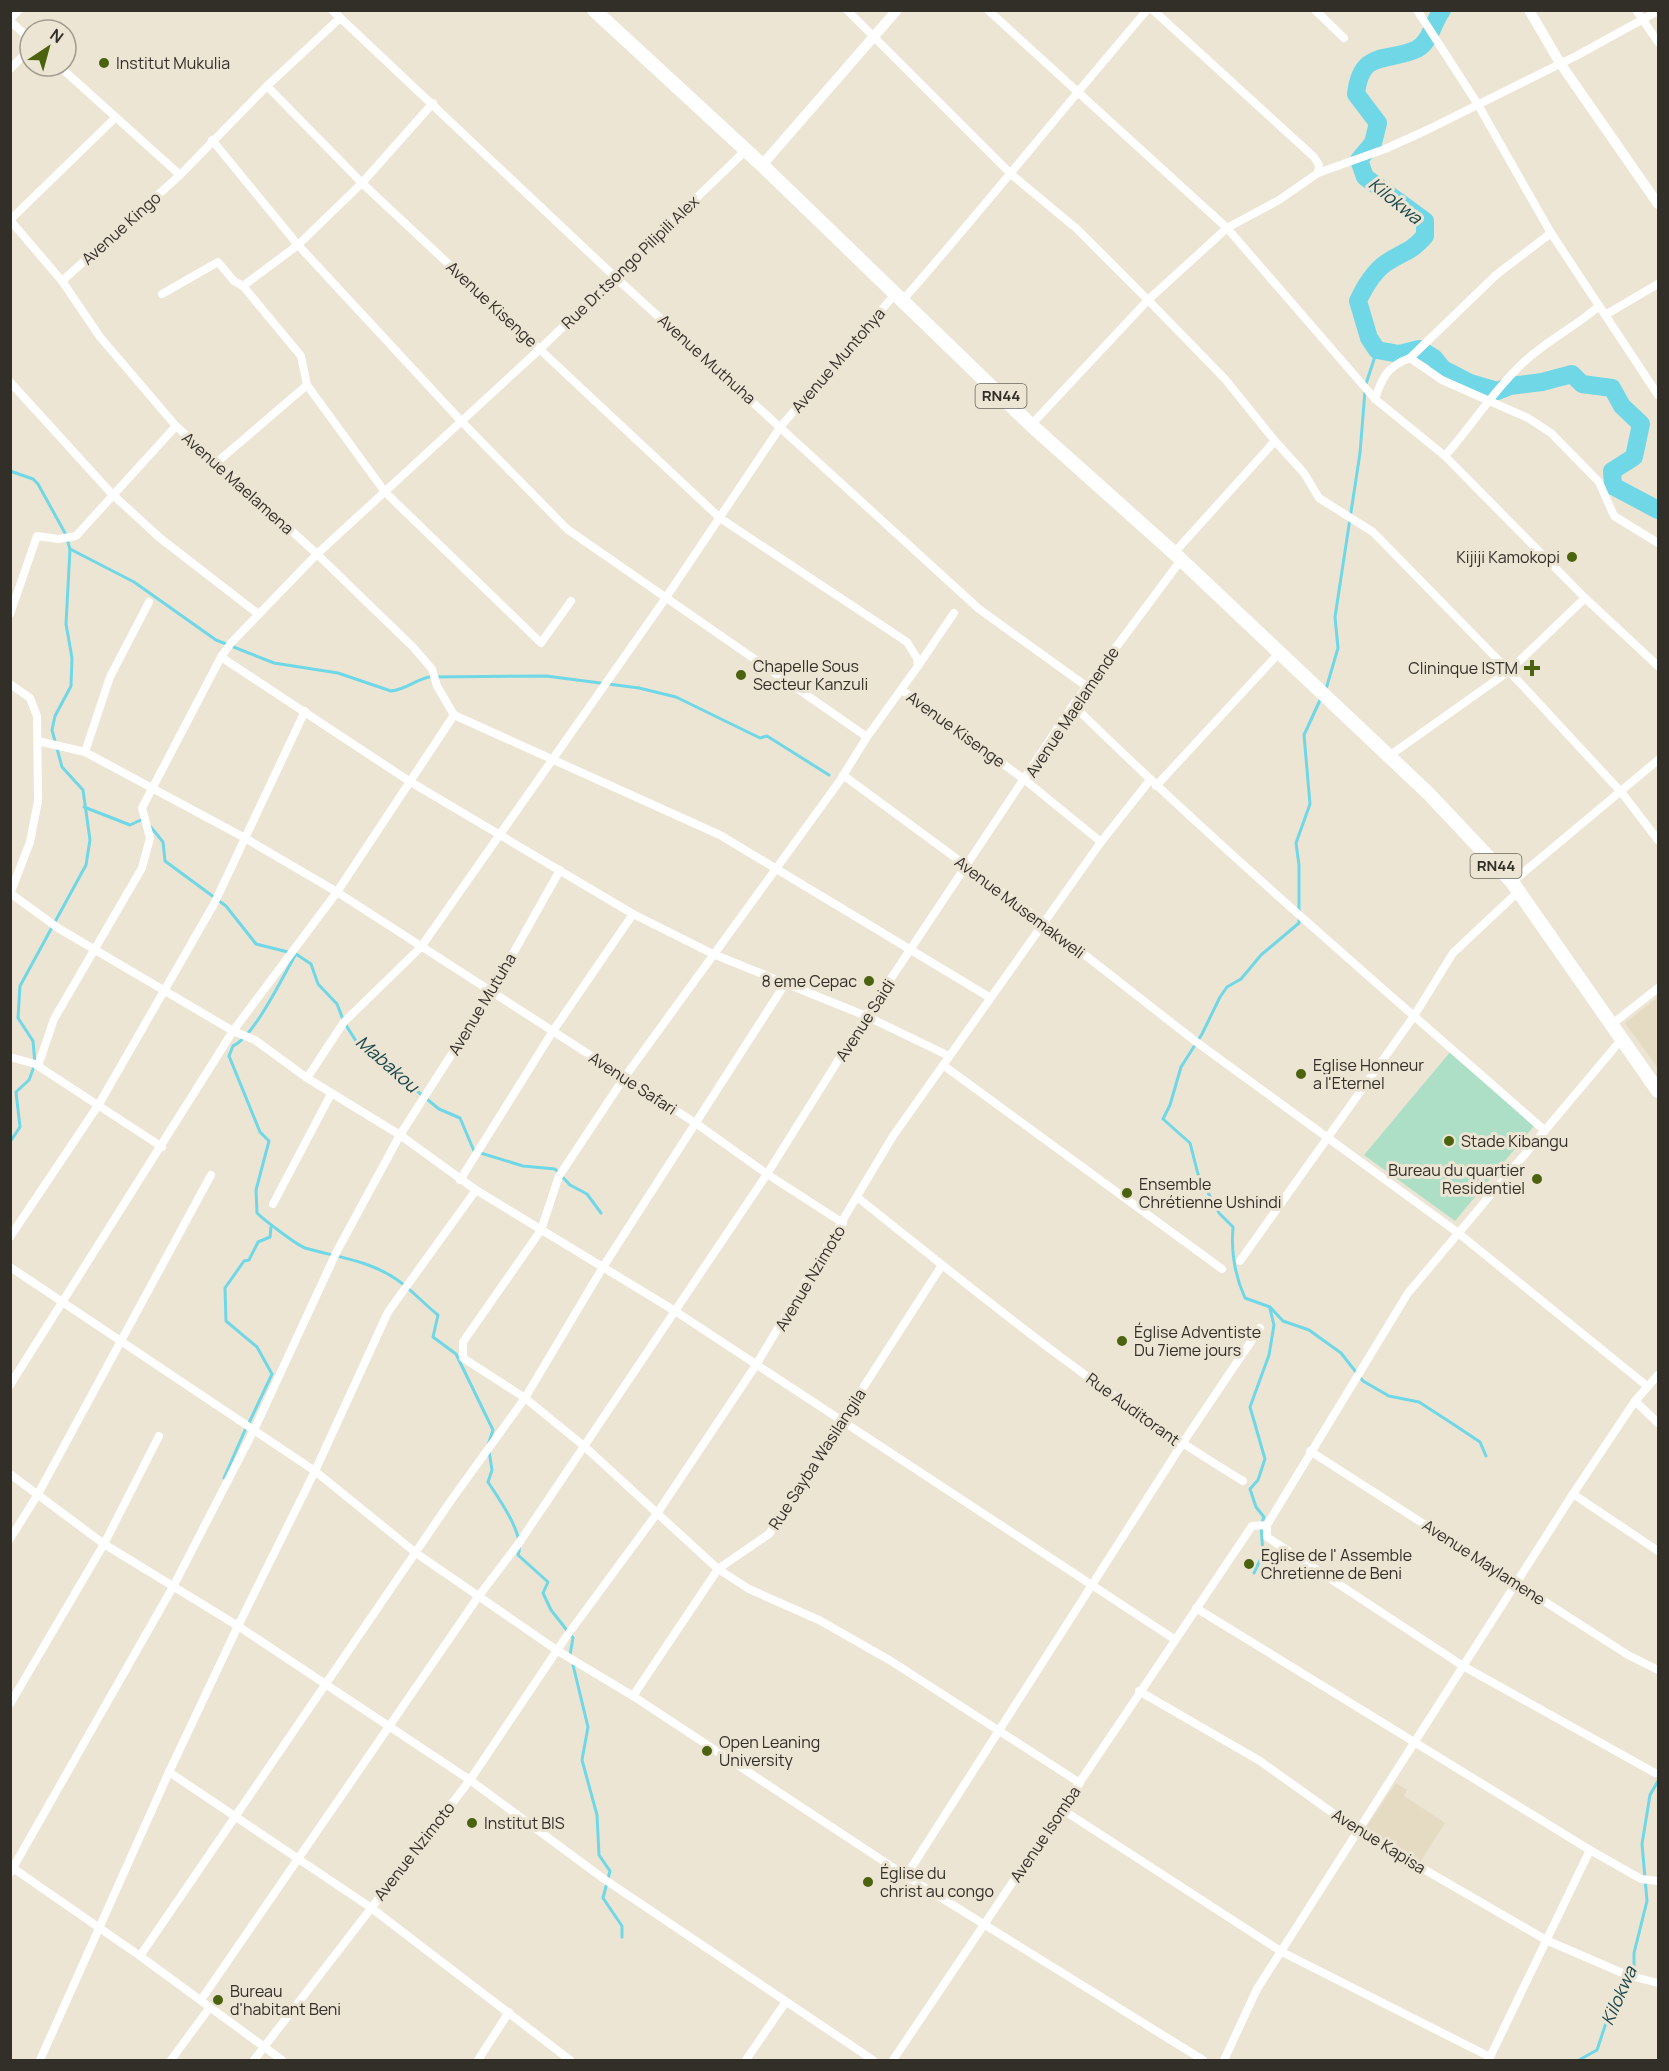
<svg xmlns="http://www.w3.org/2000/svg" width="1669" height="2071" font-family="Manrope,sans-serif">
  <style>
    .built { fill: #e5dbc3 }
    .garden { fill: #addfc7 }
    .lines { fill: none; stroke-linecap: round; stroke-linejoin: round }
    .stream { stroke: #70d7e7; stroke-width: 3 }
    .river { stroke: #70d7e7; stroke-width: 18 }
    .minor { stroke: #fff; stroke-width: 8 }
    .tertiary { stroke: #fff; stroke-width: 10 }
    .primary { stroke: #fff; stroke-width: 14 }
    .poi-dot { fill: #4b620f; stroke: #ece5d4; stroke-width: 2 }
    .labels { text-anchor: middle; stroke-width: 6; stroke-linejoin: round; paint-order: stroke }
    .shield { fill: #ece5d4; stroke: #6a665c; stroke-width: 1.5 }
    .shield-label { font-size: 15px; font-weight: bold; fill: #322f29 }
    .poi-label { font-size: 16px; fill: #322f29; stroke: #ece5d4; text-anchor: start }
    .street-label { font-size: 16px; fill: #322f29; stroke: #ece5d4 }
    .water-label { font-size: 18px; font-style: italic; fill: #15444b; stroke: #ece5d4 }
  </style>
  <rect width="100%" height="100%" fill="#ece5d4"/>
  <!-- built -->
  <g class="built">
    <polygon points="1658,997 1658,1068 1625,1023"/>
    <polygon points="1396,1783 1407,1790 1404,1796 1445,1823 1420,1862 1365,1829"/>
  </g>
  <!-- garden -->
  <polygon class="garden" points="1451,1051 1534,1126 1455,1221 1364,1155"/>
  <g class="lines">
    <!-- stream -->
    <g class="stream">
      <polyline points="1366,384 1377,350"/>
      <polyline points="10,471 33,479 38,484 65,533 70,549 66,624 72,658 71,686 55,716 52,730 62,767 83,790 90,840 86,865 20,986 18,1018 33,1041 35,1064 29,1080 16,1092 20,1127 10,1142"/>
      <path d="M70 549 134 582 216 640 274 663 338 673 391 691C405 690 415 680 429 677L546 676 639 688 676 697 760 738 767 736 829 775"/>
      <polyline points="1326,689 1338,648 1335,617 1360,453 1365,391"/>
      <path d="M1321 698 1304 735 1310 804 1296 843 1299 865V923L1261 955 1241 979 1227 987 1220 997 1202 1034 1181 1067 1170 1105 1163 1119 1190 1143 1198 1174 1219 1213 1233 1227C1231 1251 1235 1276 1245 1298L1270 1307 1283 1321 1309 1330 1341 1353 1363 1381 1389 1396 1419 1402 1453 1424 1480 1442 1486 1456"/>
      <polyline points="84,807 130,825 141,820 145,823"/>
      <polyline points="150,826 163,842 165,861 226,906 256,944 296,954 311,964 318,984 337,1004 344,1022 356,1041 439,1109 460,1118 474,1151 523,1166 555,1169 570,1185 587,1194 601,1213"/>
      <path d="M296 954C283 976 254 1037 233 1046L229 1056 260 1132 269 1141 256 1190 257 1213C264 1220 297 1245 305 1248 336 1257 368 1260 396 1279 411 1289 424 1304 438 1315L433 1337 456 1354 493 1430 488 1445"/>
      <polyline points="248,1425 272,1374 257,1347 226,1321 225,1288 244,1261 249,1260 258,1242 270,1237 271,1227"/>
      <path d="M489 1451 492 1470 488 1482C499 1499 526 1536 518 1555L548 1582 543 1593 551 1610 573 1638 570 1655"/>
      <polyline points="224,1478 246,1428"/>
      <polyline points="1254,1573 1263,1554 1261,1525 1264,1517 1256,1507 1250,1489 1258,1480 1265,1459 1250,1407 1269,1355 1274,1325 1270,1309"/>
      <polyline points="573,1665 588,1727 582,1760 597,1815 599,1855 610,1871 603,1898 622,1926 622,1937"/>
      <polyline points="1579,2060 1597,2050 1611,2008 1626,1988 1634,1967 1634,1953 1647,1901 1642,1844 1650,1795 1658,1781"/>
    </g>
    <!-- river -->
    <path class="river" d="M1442 10C1433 22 1431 41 1417 49 1388 63 1361 48 1356 94L1378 123 1373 143 1359 160 1365 177 1425 221V236C1409 254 1403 251 1386 263 1373 272 1365 286 1358 301L1369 338 1377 350 1399 354 1419 349 1434 358 1443 369 1470 383 1497 391 1510 386 1542 382 1572 374 1582 384 1612 388 1622 406 1641 424 1634 457 1612 471 1613 486 1658 510"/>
    <!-- minor -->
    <g class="minor">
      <polyline points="332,10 614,276 979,609 1086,686"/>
      <polyline points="847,10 1012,175 1077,229 1148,300 1225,379 1275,441 1304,473 1319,498 1373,532 1509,671 1622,793 1658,840"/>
      <polyline points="988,10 1227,228 1375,399 1445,456 1585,598 1658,666"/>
      <polyline points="1315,10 1344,38"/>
      <polyline points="1417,10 1477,103 1551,233 1658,395"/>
      <polyline points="1636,10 1658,42"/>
      <polyline points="10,19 19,10"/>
      <polyline points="10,21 30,39"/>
      <polyline points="59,66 180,175"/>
      <polyline points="10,69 30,49"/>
      <polyline points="267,86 362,183 720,518 907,642 917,658 918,666 867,737 839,782 624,1078 559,1176 541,1230 463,1342 463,1358 525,1398 584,1446 718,1569 749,1589 819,1620 891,1661 1080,1783"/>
      <polyline points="212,140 298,245 462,422 567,529 867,737"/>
      <polyline points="1318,173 1385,149 1427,130 1576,56 1658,11"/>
      <polyline points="10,220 62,281 100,337 176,426 317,554 413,647 432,669 437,686 454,715 720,835 989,997"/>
      <polyline points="10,220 115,118"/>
      <polyline points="62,281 180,175 267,86 340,18"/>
      <polyline points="243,286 298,245 362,183 433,103"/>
      <polyline points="162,294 218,262 234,281 243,286 301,356 307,385 385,492 541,643 571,601"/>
      <path d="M903 300C986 205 1065 106 1147 10"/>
      <polyline points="1605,315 1658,284"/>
      <polyline points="1410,358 1442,380 1528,418 1551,433 1599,482 1614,516 1658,543"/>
      <polyline points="10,382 112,494 160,538 257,613"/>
      <path d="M1375 399C1382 377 1388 366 1410 358L1496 275 1551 233"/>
      <polyline points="1031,425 1148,300 1227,228 1279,200 1318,173 1319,165 1314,157 1153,10"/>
      <path d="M1445 456C1472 425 1494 390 1525 361 1548 340 1575 327 1599 306"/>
      <polyline points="216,463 307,385"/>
      <polyline points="1174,553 1275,441"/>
      <polyline points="10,614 37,536 59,539 76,536 176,426"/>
      <polyline points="221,657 409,781 633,914 713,954 866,1016 949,1056"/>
      <polyline points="918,666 954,613"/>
      <polyline points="10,684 30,698 37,716 38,801 30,842 10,894"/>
      <polyline points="902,690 1025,780 1101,842"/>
      <path d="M1073 705C1224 853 1385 990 1543 1129"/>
      <polyline points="38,741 85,752 245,838 337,892 697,1124 767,1174 843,1223"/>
      <polyline points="85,752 110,677 149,602"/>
      <polyline points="1389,756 1509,671 1585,598"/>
      <polyline points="843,775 1044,923 1195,1041 1457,1232 1647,1386"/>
      <polyline points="1156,786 1279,653"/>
      <polyline points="1512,882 1658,760"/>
      <polyline points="10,893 58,928 233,1031 255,1040 307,1078 400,1135 476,1190 675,1311 1174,1639"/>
      <polyline points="1611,1025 1658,988"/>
      <polyline points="10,1057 35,1064 162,1147"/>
      <polyline points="943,1065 1222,1269"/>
      <polyline points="38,1066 54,1019 142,868 150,838 142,808 221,657 231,643 317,554 540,349 745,151"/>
      <polyline points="307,1078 344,1022 421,947 665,599 781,426 896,293"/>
      <polyline points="460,1180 553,1031 633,914"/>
      <path d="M857 1197C982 1297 1107 1399 1243 1481"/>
      <polyline points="273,1204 331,1094"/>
      <polyline points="10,1237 99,1104 214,904 305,711"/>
      <polyline points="1240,1261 1414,1016 1453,953 1519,891"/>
      <polyline points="10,1267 315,1471 416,1553 558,1651 633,1696 906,1876 1203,2060"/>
      <polyline points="10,1385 233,1031 337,892 454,715"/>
      <polyline points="1635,1401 1658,1423"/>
      <polyline points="1310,1451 1628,1655 1658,1670"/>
      <polyline points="10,1474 104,1544 238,1626 470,1780 604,1879 873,2060"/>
      <polyline points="1573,1494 1658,1551"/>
      <polyline points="1267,1525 1267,1537 1463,1666 1655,1773"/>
      <polyline points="10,1539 38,1494 211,1175"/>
      <polyline points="1196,1608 1590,1850 1641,1879 1658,1881"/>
      <polyline points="1139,1691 1260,1761 1358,1831 1546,1940 1627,1975 1658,1983"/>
      <polyline points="633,1696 718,1569 769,1534 942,1265"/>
      <polyline points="10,1704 104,1544 159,1436"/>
      <polyline points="169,1772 370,1907 570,2060"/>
      <polyline points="1063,1810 1282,1952 1490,2057 1590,1850"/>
      <polyline points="10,1866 140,1956 282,2060"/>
      <polyline points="10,1873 174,1585 254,1430 337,1251 400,1135 492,991 560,870"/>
      <polyline points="906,1876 1182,1444 1260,1328"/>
      <polyline points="140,1956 452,1499 525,1398 603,1267 785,984"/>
      <polyline points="201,2000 478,1597 519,1543 767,1174 866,1016 1073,705 1181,560"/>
      <polyline points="40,2060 169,1772 238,1626 315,1471 388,1312 476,1190"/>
      <polyline points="171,2060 210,2007"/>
      <polyline points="254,2060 470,1780 566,1637 658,1512 756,1365 893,1136 1101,842 1150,780"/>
      <polyline points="478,2060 509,2012"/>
      <polyline points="746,2060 785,2003"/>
      <polyline points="893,2060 1252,1526 1267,1525 1408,1293 1621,1040"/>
      <polyline points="1224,2060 1257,1989 1573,1494 1635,1401 1658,1375"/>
    </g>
    <!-- tertiary -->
    <g class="tertiary">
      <polyline points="1529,10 1560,63 1658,204"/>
      <polyline points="762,165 897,10"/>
    </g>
    <!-- primary -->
    <polyline class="primary" points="594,10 762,165 1031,425 1174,553 1429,794 1512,882 1658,1091"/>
  </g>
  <!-- markers -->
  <g class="poi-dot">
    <circle cx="104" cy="63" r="6"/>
    <circle cx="1572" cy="557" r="6"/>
    <path d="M1529 659h6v6h6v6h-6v6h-6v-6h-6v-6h6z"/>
    <circle cx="741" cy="675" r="6"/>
    <circle cx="869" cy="981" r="6"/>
    <circle cx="1301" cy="1074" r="6"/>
    <circle cx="1449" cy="1141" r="6"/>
    <circle cx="1537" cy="1179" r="6"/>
    <circle cx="1127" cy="1193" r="6"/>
    <circle cx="1122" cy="1341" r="6"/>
    <circle cx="1249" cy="1564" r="6"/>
    <circle cx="707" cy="1751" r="6"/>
    <circle cx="472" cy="1823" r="6"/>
    <circle cx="868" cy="1882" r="6"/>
    <circle cx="218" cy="2000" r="6"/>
  </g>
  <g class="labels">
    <!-- shield labels -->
    <g class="shield">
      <rect x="975.5" y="384" width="51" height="24" rx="4.5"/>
      <rect x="1470.5" y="854" width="51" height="24" rx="4.5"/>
    </g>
    <g class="shield-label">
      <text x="1001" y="401">RN44</text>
      <text x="1496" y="871">RN44</text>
    </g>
    <!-- poi labels -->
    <g class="poi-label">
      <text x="116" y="69">Institut Mukulia</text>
      <text x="1560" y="563" text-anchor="end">Kijiji Kamokopi</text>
      <text x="753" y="672">Chapelle Sous<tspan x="753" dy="18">Secteur Kanzuli</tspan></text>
      <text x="1518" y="674" text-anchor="end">Clininque ISTM</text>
      <text x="857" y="987" text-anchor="end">8 eme Cepac</text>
      <text x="1313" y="1071">Eglise Honneur<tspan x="1313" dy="18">a l'Eternel</tspan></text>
      <text x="1461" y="1147">Stade Kibangu</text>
      <text x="1525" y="1176" text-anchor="end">Bureau du quartier<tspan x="1525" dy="18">Residentiel</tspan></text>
      <text x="1139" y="1190">Ensemble<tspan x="1139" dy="18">Chrétienne Ushindi</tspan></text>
      <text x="1134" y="1338">Église Adventiste<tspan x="1134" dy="18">Du 7ieme jours</tspan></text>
      <text x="1261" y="1561">Eglise de l' Assemble<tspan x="1261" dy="18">Chretienne de Beni</tspan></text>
      <text x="719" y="1748">Open Leaning<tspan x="719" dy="18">University</tspan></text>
      <text x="484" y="1829">Institut BIS</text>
      <text x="880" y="1879">Église du<tspan x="880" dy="18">christ au congo</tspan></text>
      <text x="230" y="1997">Bureau<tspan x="230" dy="18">d'habitant Beni</tspan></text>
    </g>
    <!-- street labels -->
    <g class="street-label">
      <text transform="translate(121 228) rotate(-42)" y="6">Avenue Kingo</text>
      <text transform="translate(630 262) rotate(-44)" y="6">Rue Dr.tsongo Pilipili Alex</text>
      <text transform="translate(492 304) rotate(43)" y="6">Avenue Kisenge</text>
      <text transform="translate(707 359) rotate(42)" y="6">Avenue Muthuha</text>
      <text transform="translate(838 360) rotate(-49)" y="6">Avenue Muntohya</text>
      <text transform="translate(238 483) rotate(42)" y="6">Avenue Maelamena</text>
      <text transform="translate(1072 712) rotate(-56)" y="6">Avenue Maelamende</text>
      <text transform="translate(956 729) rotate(36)" y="6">Avenue Kisenge</text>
      <text transform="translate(1020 907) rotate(37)" y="6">Avenue Musemakweli</text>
      <text transform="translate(482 1004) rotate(-59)" y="6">Avenue Mutuha</text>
      <text transform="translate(865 1020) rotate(-57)" y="6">Avenue Saidi</text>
      <text transform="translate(633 1083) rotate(33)" y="6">Avenue Safari</text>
      <text transform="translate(810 1278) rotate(-59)" y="6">Avenue Nzimoto</text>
      <text transform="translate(1133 1409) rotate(36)" y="6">Rue Auditorant</text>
      <text transform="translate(817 1459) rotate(-57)" y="6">Rue Sayba Wasilangila</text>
      <text transform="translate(1484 1562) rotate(33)" y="6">Avenue Maylamene</text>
      <text transform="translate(1045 1834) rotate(-56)" y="6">Avenue Isomba</text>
      <text transform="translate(1379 1841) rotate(32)" y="6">Avenue Kapisa</text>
      <text transform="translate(414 1851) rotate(-52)" y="6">Avenue Nzimoto</text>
    </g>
    <!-- water labels -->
    <g class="water-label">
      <text transform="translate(1395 201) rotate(39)" y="6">Kilokwa</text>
      <text transform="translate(387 1064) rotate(41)" y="6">Mabakou</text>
      <text transform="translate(1619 1996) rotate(-66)" y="6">Kilokwa</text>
    </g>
  </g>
  <!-- border -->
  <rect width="1669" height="2071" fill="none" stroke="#322f29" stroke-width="24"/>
  <!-- north arrow -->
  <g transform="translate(48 48) rotate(36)"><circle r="28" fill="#ece5d4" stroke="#a29c90" stroke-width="1.5"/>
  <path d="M0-4.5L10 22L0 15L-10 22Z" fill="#4b620f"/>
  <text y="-9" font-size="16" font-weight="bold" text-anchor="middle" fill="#322f29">N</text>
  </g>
</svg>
